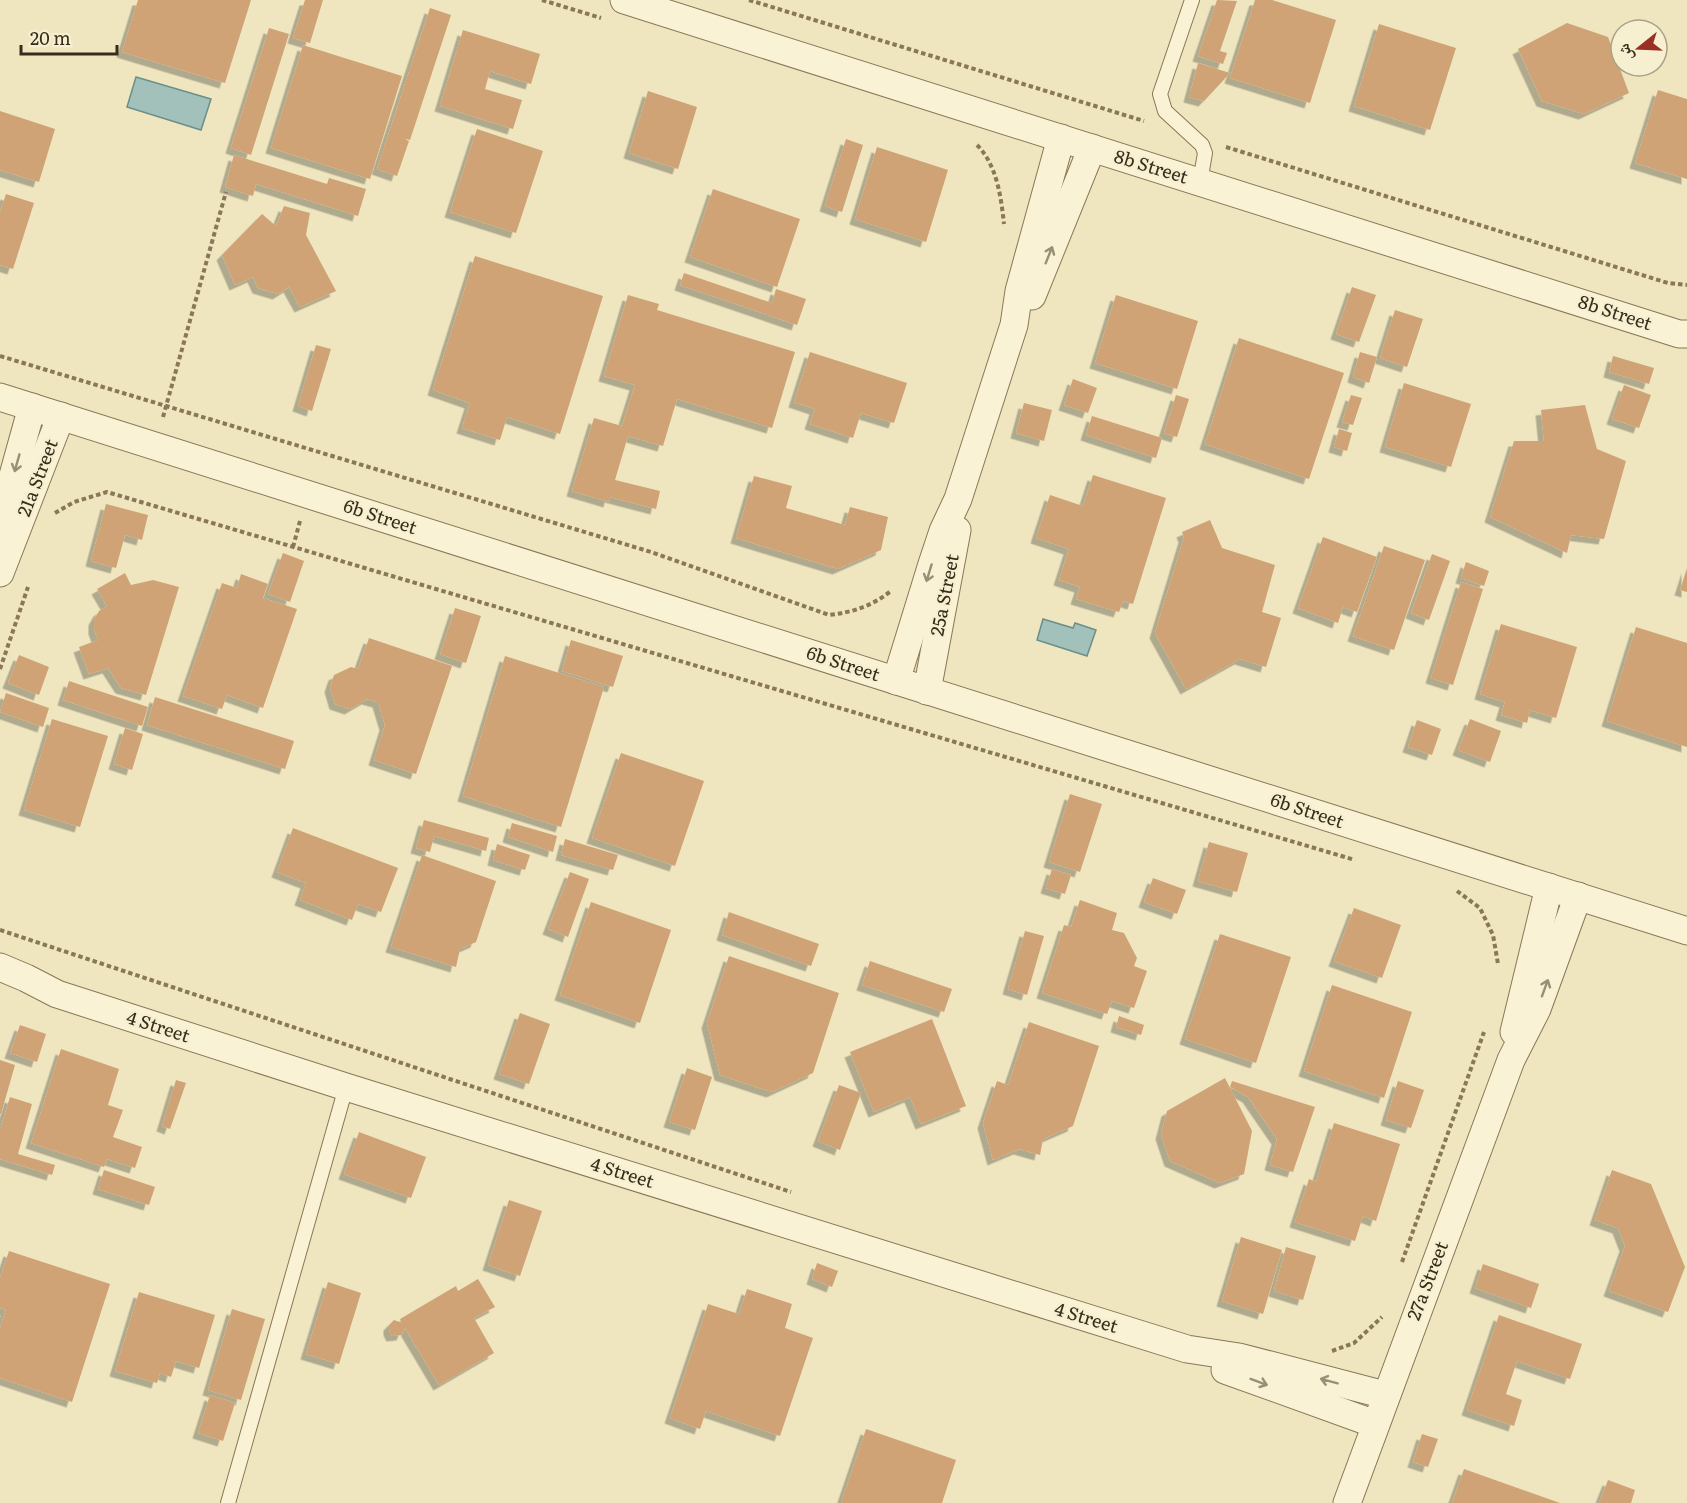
<svg xmlns="http://www.w3.org/2000/svg" width="1687" height="1503" font-family="Literata,'Noto Naskh Arabic',serif">
  <style>
    .water { fill: #a3c1bb; stroke: #6a8f8a; stroke-width: 1.5 }
    .building { fill: #cfa375; filter: url(#shadow) }
    .lines { fill: none; stroke-linecap: round; stroke-linejoin: round }
    .lane-casing { stroke: #897757; stroke-width: 16 }
    .street-casing { stroke: #897757; stroke-width: 29 }
    .path { stroke: #897757; stroke-width: 4; stroke-dasharray: 4.5 3; stroke-linecap: butt }
    .lane { stroke: #faf2d4; stroke-width: 14 }
    .street { stroke: #faf2d4; stroke-width: 27 }
    .oneway { stroke: #998f78 }
    .labels { text-anchor: middle; stroke-width: 4.5; stroke-linejoin: round; paint-order: stroke }
    .street-label { font-size: 18px; fill: #382c1c; stroke: #f6efd0 }
  </style>
  <defs>
    <filter id="shadow"><feDropShadow dx="-5.5" dy="5.5" stdDeviation="0" flood-color="#0004"/></filter>
  </defs>
  <rect width="100%" height="100%" fill="#efe6c0"/>
  <!-- water -->
  <g class="water">
    <polygon points="136,77 211,99 201,130 127,107"/>
    <polygon points="1043,619 1073,628 1075,623 1096,630 1087,656 1037,640"/>
  </g>
  <!-- building -->
  <g class="building">
    <polygon points="138,0 251,0 225,83 122,52"/>
    <polygon points="305,0 323,0 310,43 293,38"/>
    <polygon points="1217,0 1237,1 1220,51 1227,53 1223,64 1198,56"/>
    <polygon points="1255,0 1272,0 1336,20 1310,103 1230,78"/>
    <polygon points="430,8 451,15 410,140 402,138 409,141 397,176 377,169"/>
    <polygon points="1567,23 1608,37 1629,93 1584,114 1542,101 1518,49"/>
    <polygon points="1379,24 1456,48 1430,130 1354,106"/>
    <polygon points="269,28 289,34 251,155 231,148"/>
    <polygon points="463,30 540,54 531,84 490,71 485,89 522,100 513,129 440,106"/>
    <polygon points="303,45 402,76 370,179 271,148"/>
    <polygon points="1198,63 1230,73 1204,101 1189,97"/>
    <polygon points="1658,90 1687,99 1687,179 1635,163"/>
    <polygon points="648,91 697,107 678,169 629,153"/>
    <polygon points="0,111 55,129 39,182 0,170"/>
    <polygon points="477,129 543,151 516,233 450,212"/>
    <polygon points="846,139 863,145 842,212 825,206"/>
    <polygon points="877,147 948,170 926,242 855,219"/>
    <polygon points="234,155 327,184 329,178 366,189 358,216 256,184 253,196 225,187"/>
    <polygon points="713,189 800,219 777,287 690,257"/>
    <polygon points="6,194 34,203 13,269 0,265 0,212"/>
    <polygon points="284,206 310,213 306,235 336,291 300,307 289,287 278,294 258,288 253,277 235,285 222,255 262,214 276,226"/>
    <polygon points="475,256 603,296 560,434 507,417 500,440 462,428 470,403 433,390"/>
    <polygon points="684,273 772,303 776,289 806,299 797,325 680,285"/>
    <polygon points="1352,287 1376,295 1359,342 1336,334"/>
    <polygon points="628,295 659,304 657,310 795,352 772,428 677,399 663,446 628,436 615,480 660,491 656,509 610,497 609,502 572,491 594,418 622,426 635,385 604,376"/>
    <polygon points="1116,295 1198,321 1177,389 1095,363"/>
    <polygon points="1395,310 1423,319 1407,367 1380,358"/>
    <polygon points="1239,338 1344,373 1309,479 1205,444"/>
    <polygon points="316,345 331,349 312,411 298,406"/>
    <polygon points="810,352 907,383 894,423 861,413 853,438 810,424 815,409 794,402"/>
    <polygon points="1360,352 1377,357 1369,383 1353,377"/>
    <polygon points="1613,356 1654,368 1649,384 1609,372"/>
    <polygon points="1073,379 1097,388 1088,413 1064,405"/>
    <polygon points="1404,383 1471,404 1451,467 1385,447"/>
    <polygon points="1624,385 1651,395 1639,428 1612,419"/>
    <polygon points="1176,395 1189,399 1177,437 1164,433"/>
    <polygon points="1351,395 1362,398 1353,425 1342,422"/>
    <polygon points="1024,403 1052,410 1044,441 1016,433"/>
    <polygon points="1585,405 1597,449 1626,461 1604,539 1571,535 1567,553 1490,517 1514,441 1544,441 1541,410"/>
    <polygon points="1092,416 1162,438 1156,458 1086,435"/>
    <polygon points="1339,429 1352,433 1347,451 1334,447"/>
    <polygon points="1093,475 1166,498 1133,604 1123,601 1119,612 1076,599 1080,587 1059,580 1069,549 1036,538 1050,495 1083,506"/>
    <polygon points="754,476 792,486 786,508 845,525 850,507 888,517 881,550 838,569 736,538"/>
    <polygon points="106,504 148,515 142,540 125,535 116,568 91,561"/>
    <polygon points="1210,520 1222,548 1275,565 1262,612 1281,618 1266,667 1240,659 1186,689 1155,633 1184,537 1182,532"/>
    <polygon points="1323,537 1377,557 1357,612 1343,607 1338,623 1298,608"/>
    <polygon points="1384,546 1425,560 1394,650 1353,636"/>
    <polygon points="283,553 304,561 290,602 268,594"/>
    <polygon points="1432,554 1450,561 1429,620 1411,613"/>
    <polygon points="1466,562 1489,571 1484,586 1461,578"/>
    <polygon points="1687,568 1687,592 1680,590"/>
    <polygon points="125,573 131,585 153,580 179,587 146,695 121,688 108,668 89,674 79,647 98,640 94,629 94,620 99,611 107,606 97,589"/>
    <polygon points="241,574 268,584 263,598 297,609 263,708 227,695 222,709 183,696 222,583 237,588"/>
    <polygon points="1461,582 1483,589 1453,685 1431,678"/>
    <polygon points="455,608 481,616 466,663 440,654"/>
    <polygon points="1501,624 1577,647 1556,718 1530,710 1527,723 1501,715 1505,702 1480,694"/>
    <polygon points="1636,627 1687,643 1687,747 1607,721"/>
    <polygon points="369,638 452,666 416,774 374,760 385,725 378,702 367,699 350,709 335,704 330,687 334,675 351,667 358,669"/>
    <polygon points="571,640 623,656 613,687 562,671"/>
    <polygon points="19,655 49,667 39,695 8,683"/>
    <polygon points="505,656 604,687 561,827 463,796"/>
    <polygon points="69,681 148,707 142,726 63,700"/>
    <polygon points="6,693 49,708 43,727 0,712"/>
    <polygon points="155,697 294,741 285,769 147,725"/>
    <polygon points="52,719 108,736 80,827 24,810"/>
    <polygon points="1470,719 1501,731 1490,762 1458,750"/>
    <polygon points="1417,720 1441,729 1432,755 1408,747"/>
    <polygon points="125,728 143,734 132,770 114,764"/>
    <polygon points="621,753 704,781 675,866 592,838"/>
    <polygon points="1070,794 1102,804 1080,872 1049,862"/>
    <polygon points="424,820 489,838 486,851 434,836 430,852 416,848"/>
    <polygon points="512,823 557,836 553,852 508,837"/>
    <polygon points="293,828 398,868 381,912 358,904 352,920 300,900 306,883 277,872"/>
    <polygon points="565,839 618,855 613,870 561,855"/>
    <polygon points="1209,842 1248,853 1237,892 1198,881"/>
    <polygon points="497,844 530,855 525,870 493,860"/>
    <polygon points="422,855 496,881 476,942 460,949 456,967 391,947"/>
    <polygon points="1052,869 1071,875 1065,894 1046,888"/>
    <polygon points="570,872 589,879 568,937 548,929"/>
    <polygon points="1153,878 1186,890 1177,914 1144,902"/>
    <polygon points="1080,900 1117,913 1112,930 1124,933 1137,958 1134,966 1147,971 1134,1008 1112,1001 1107,1014 1042,993 1064,925 1071,927"/>
    <polygon points="591,902 671,930 640,1023 560,995"/>
    <polygon points="1354,908 1401,925 1382,978 1334,961"/>
    <polygon points="729,912 819,944 811,966 722,935"/>
    <polygon points="1025,931 1044,936 1027,995 1008,989"/>
    <polygon points="1220,934 1291,957 1256,1063 1185,1039"/>
    <polygon points="729,956 839,993 813,1073 772,1092 720,1075 707,1023"/>
    <polygon points="870,961 952,989 944,1012 862,985"/>
    <polygon points="1332,985 1412,1012 1384,1098 1304,1071"/>
    <polygon points="520,1013 550,1024 529,1084 499,1074"/>
    <polygon points="1119,1016 1144,1025 1141,1035 1116,1027"/>
    <polygon points="932,1019 966,1106 921,1124 910,1097 874,1112 850,1052"/>
    <polygon points="1029,1022 1099,1046 1073,1126 1043,1139 1040,1155 1019,1149 993,1160 983,1123 997,1081 1008,1085"/>
    <polygon points="20,1025 46,1034 37,1062 10,1053"/>
    <polygon points="61,1049 119,1069 108,1105 123,1110 113,1137 142,1147 135,1168 107,1159 104,1167 31,1143"/>
    <polygon points="0,1060 15,1065 1,1114 0,1114"/>
    <polygon points="687,1068 712,1077 695,1130 669,1122"/>
    <polygon points="1225,1078 1252,1131 1244,1174 1220,1183 1170,1161 1161,1134 1167,1111"/>
    <polygon points="176,1080 186,1083 170,1129 162,1126"/>
    <polygon points="1232,1081 1315,1107 1293,1172 1270,1165 1277,1139 1248,1097 1230,1087"/>
    <polygon points="1398,1081 1424,1090 1411,1128 1386,1120"/>
    <polygon points="839,1085 861,1093 840,1150 818,1141"/>
    <polygon points="10,1097 32,1104 18,1154 55,1165 52,1175 0,1159 0,1130"/>
    <polygon points="1334,1123 1400,1144 1376,1221 1363,1216 1355,1241 1295,1222 1309,1179 1316,1182"/>
    <polygon points="359,1132 426,1157 411,1198 344,1174"/>
    <polygon points="104,1170 155,1187 149,1205 98,1189"/>
    <polygon points="1612,1170 1651,1184 1685,1267 1668,1312 1609,1291 1625,1246 1618,1228 1595,1220"/>
    <polygon points="509,1200 542,1211 520,1276 488,1265"/>
    <polygon points="1241,1237 1282,1250 1263,1314 1222,1301"/>
    <polygon points="1286,1247 1316,1256 1303,1300 1274,1291"/>
    <polygon points="9,1251 110,1284 72,1402 0,1378 0,1328 6,1310 0,1308 0,1278"/>
    <polygon points="817,1263 838,1271 832,1287 812,1279"/>
    <polygon points="1483,1264 1539,1284 1531,1308 1475,1288"/>
    <polygon points="478,1279 495,1307 474,1318 494,1353 439,1385 405,1328 402,1335 392,1336 389,1330 389,1325 394,1320 402,1323 400,1319 456,1286 458,1291"/>
    <polygon points="328,1282 361,1293 339,1364 306,1354"/>
    <polygon points="747,1289 792,1304 785,1328 813,1338 780,1436 706,1411 700,1429 670,1418 708,1304 739,1314"/>
    <polygon points="139,1292 215,1315 199,1368 176,1361 171,1377 160,1373 157,1383 115,1371"/>
    <polygon points="232,1309 265,1319 241,1400 208,1390"/>
    <polygon points="1499,1315 1582,1344 1570,1379 1517,1361 1506,1394 1522,1400 1514,1426 1467,1410"/>
    <polygon points="210,1395 235,1403 223,1441 198,1433"/>
    <polygon points="866,1429 956,1460 942,1503 841,1503"/>
    <polygon points="1422,1434 1438,1439 1428,1467 1413,1462"/>
    <polygon points="1464,1469 1560,1503 1452,1503"/>
    <polygon points="1608,1480 1635,1490 1631,1503 1599,1503"/>
  </g>
  <g class="lines">
    <defs>
      <g id="lane">
        <polyline points="1192,0 1160,94 1165,111 1202,145 1205,153 1200,182"/>
        <polyline points="228,1503 346,1087"/>
      </g>
      <g id="street">
        <polyline points="624,0 1679,334 1687,334"/>
        <polyline points="1032,296 1092,148"/>
        <polyline points="0,397 1687,931"/>
        <polyline points="0,522 32,407"/>
        <polyline points="0,573 61,416"/>
        <polyline points="896,681 932,564 943,531 958,499 1014,325 1019,291 1061,138"/>
        <polyline points="927,691 957,530"/>
        <polyline points="0,967 26,978 57,994 346,1087 1187,1349 1239,1357 1385,1395"/>
        <polyline points="1514,1032 1549,887"/>
        <polyline points="1225,1370 1375,1424"/>
        <polyline points="1347,1503 1511,1060 1537,1009 1578,896"/>
      </g>
    </defs>
    <!-- lane casing -->
    <use href="#lane" class="lane-casing"/>
    <!-- street casing -->
    <use href="#street" class="street-casing"/>
    <!-- path -->
    <g class="path">
      <polyline points="542,0 601,18"/>
      <polyline points="749,0 1144,121"/>
      <path d="M977 145C997 165 1001 197 1004 224"/>
      <polyline points="1226,147 1668,283 1687,285"/>
      <path d="M0 356 651 552 829 615C853 612 873 606 892 590"/>
      <polyline points="163,417 226,192"/>
      <polyline points="55,513 74,502 107,492 1355,860"/>
      <polyline points="293,547 300,521"/>
      <polyline points="0,669 28,587"/>
      <polyline points="1457,891 1480,908 1493,935 1498,964"/>
      <polyline points="0,930 791,1192"/>
      <polyline points="1402,1262 1484,1032"/>
      <polyline points="1332,1351 1354,1343 1382,1317"/>
    </g>
    <!-- lane -->
    <use href="#lane" class="lane"/>
    <!-- street -->
    <use href="#street" class="street"/>
  </g>
  <!-- one-way arrows -->
  <defs><path id="oneway-shaft" d="M-6 0H5M1.5-3L5.5 0L1.5 3" fill="none" stroke-width="1.6" stroke-linecap="round" stroke-linejoin="round" transform="scale(1.5)"/></defs>
  <g class="oneway">
    <use href="#oneway-shaft" transform="translate(1049 255) rotate(-68)"/>
    <use href="#oneway-shaft" transform="translate(17 463) rotate(106)"/>
    <use href="#oneway-shaft" transform="translate(929 573) rotate(107)"/>
    <use href="#oneway-shaft" transform="translate(1545 988) rotate(-70)"/>
    <use href="#oneway-shaft" transform="translate(1329 1381) rotate(-165)"/>
    <use href="#oneway-shaft" transform="translate(1259 1382) rotate(20)"/>
  </g>
  <g class="labels">
    <!-- street labels -->
    <g class="street-label">
      <text transform="translate(1151 167) rotate(17)" y="6">8b Street</text>
      <text transform="translate(1615 313) rotate(18)" y="6">8b Street</text>
      <text transform="translate(38 478) rotate(-69)" y="6">21a Street</text>
      <text transform="translate(380 517) rotate(18)" y="6">6b Street</text>
      <text transform="translate(945 595) rotate(-79)" y="6">25a Street</text>
      <text transform="translate(843 664) rotate(18)" y="6">6b Street</text>
      <text transform="translate(1307 811) rotate(18)" y="6">6b Street</text>
      <text transform="translate(158 1027) rotate(18)" y="6">4 Street</text>
      <text transform="translate(622 1173) rotate(17)" y="6">4 Street</text>
      <text transform="translate(1428 1281) rotate(-69)" y="6">27a Street</text>
      <text transform="translate(1086 1318) rotate(17)" y="6">4 Street</text>
    </g>
  </g>
  <!-- north arrow -->
  <g transform="translate(1639 48) rotate(252)"><circle r="28" fill="#f6efd0" stroke="#aaa188" stroke-width="1.5"/>
  <path d="M0-4.5L10 22L0 15L-10 22Z" fill="#9a3025"/>
  <text y="-9" font-size="16" font-weight="bold" text-anchor="middle" fill="#382c1c">ش</text>
  </g>
  <!-- scale -->
  <path d="M21 45v9h96v-9" fill="none" stroke="#382c1c" stroke-width="3"/>
  <text x="30" y="45" font-size="18" fill="#382c1c" stroke="#f6efd0" stroke-width="4.5" paint-order="stroke">20 m</text>
</svg>
